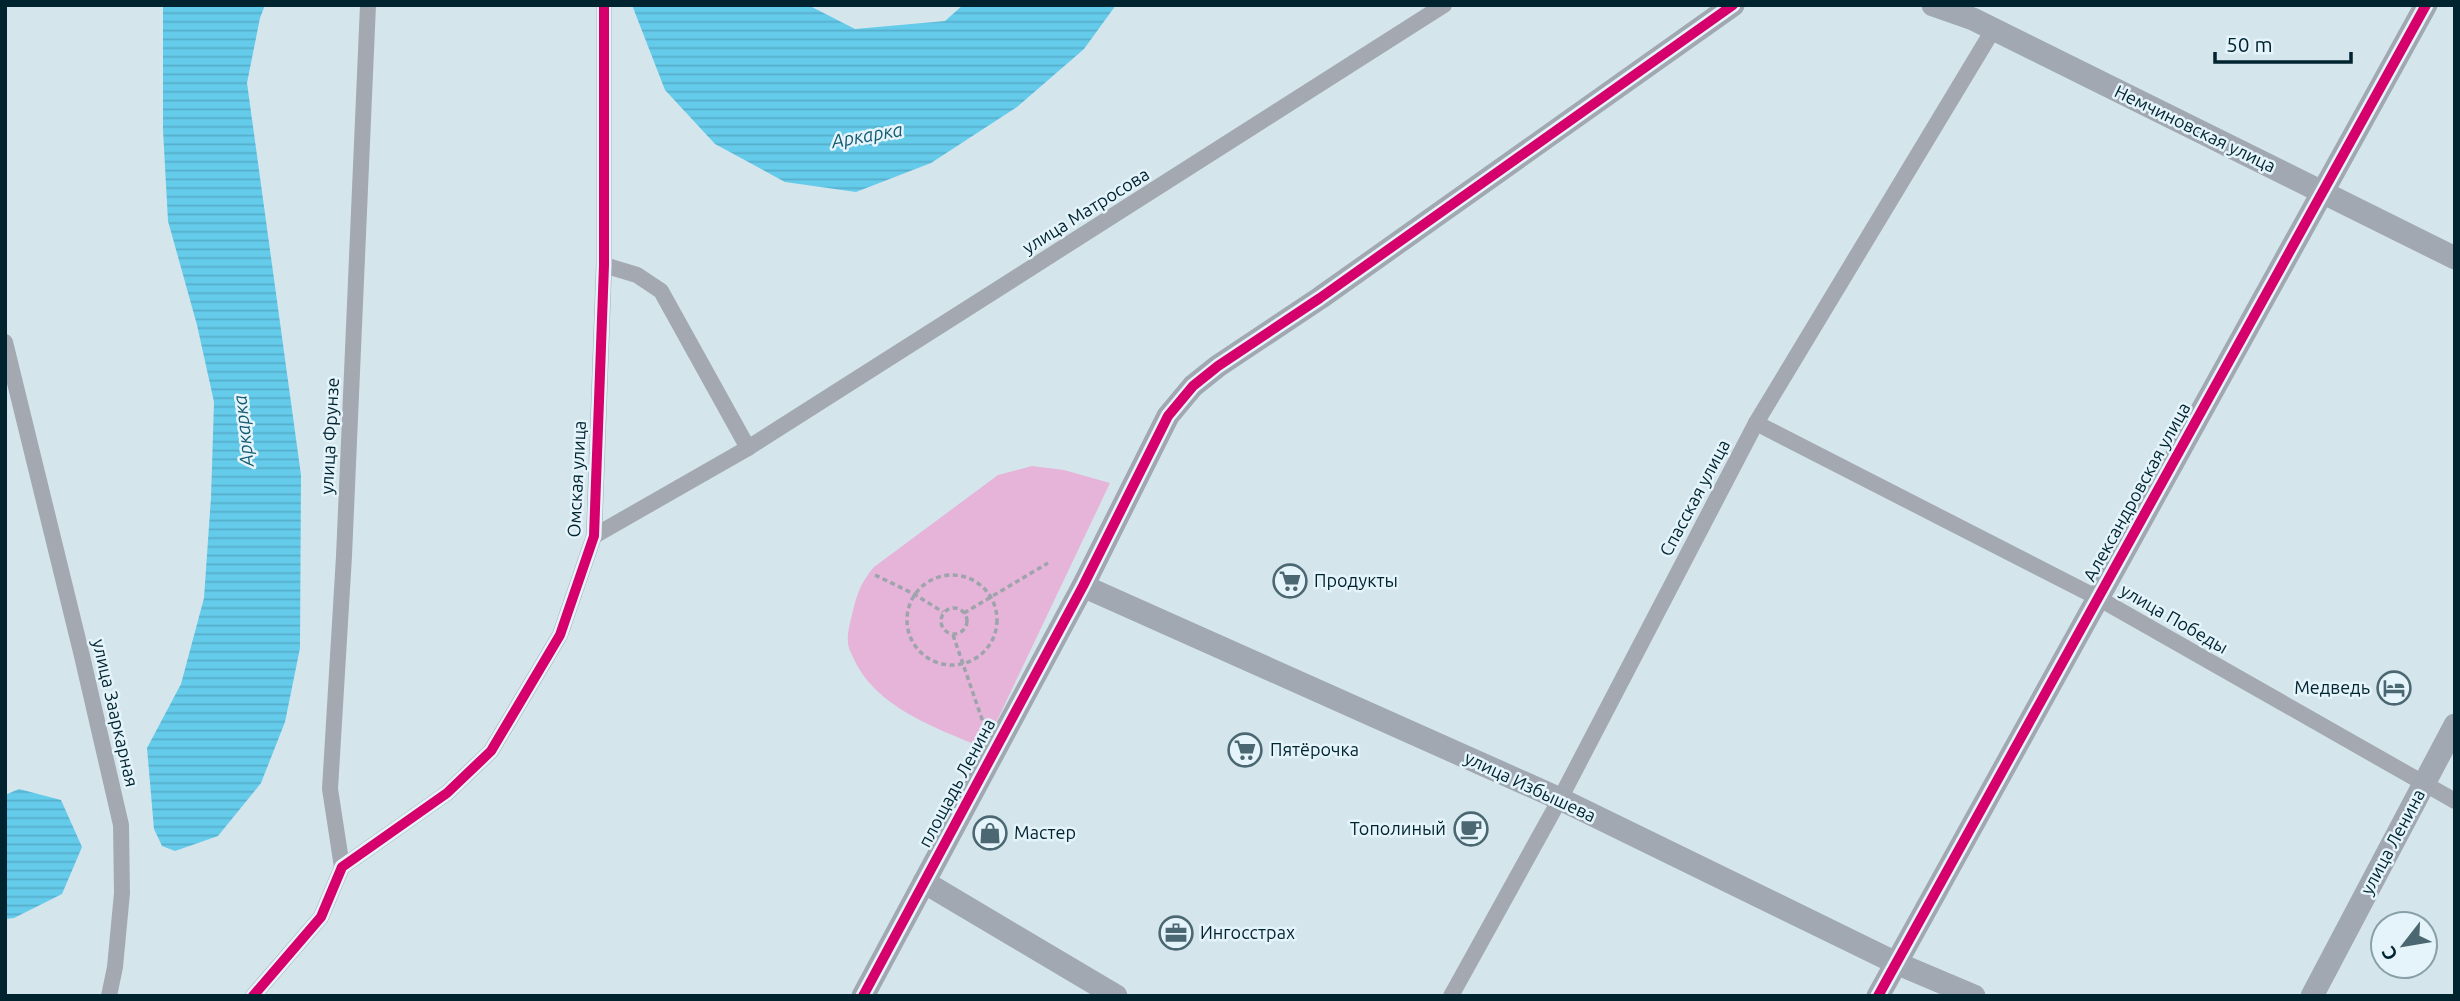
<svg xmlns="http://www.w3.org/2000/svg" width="2460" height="1001" font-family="Ubuntu,sans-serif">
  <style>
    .park { fill: #e6b4d9 }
    .water { fill: url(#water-rules) }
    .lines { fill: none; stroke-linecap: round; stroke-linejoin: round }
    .path { stroke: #9da4ab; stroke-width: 3.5; stroke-dasharray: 5 3.5; stroke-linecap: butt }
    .street { stroke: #a4a9b1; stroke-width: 16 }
    .secondary { stroke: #a1a8b1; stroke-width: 23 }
    .cycleway-casing { stroke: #e4f4fa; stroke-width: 15 }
    .cycleway { stroke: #d6006c; stroke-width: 10 }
    .labels { text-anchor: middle; stroke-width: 5; stroke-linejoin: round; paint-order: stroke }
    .street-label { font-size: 18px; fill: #002330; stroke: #e4f4fa }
    .poi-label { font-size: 18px; fill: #002330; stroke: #e4f4fa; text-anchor: start }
    .water-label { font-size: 19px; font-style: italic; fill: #145b72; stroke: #e4f4fa }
  </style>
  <defs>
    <pattern id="water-rules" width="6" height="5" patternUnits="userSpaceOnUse" patternTransform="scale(1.75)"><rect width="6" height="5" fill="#65cbeb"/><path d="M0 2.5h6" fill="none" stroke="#56aeca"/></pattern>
  </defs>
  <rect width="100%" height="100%" fill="#d4e6ec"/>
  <!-- park -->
  <path class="park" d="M1032 466 1064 470 1110 483 984 748C938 729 874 707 853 657 851 653 848 647 848 642 847 634 850 623 852 615 857 594 860 584 874 567L998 475Z"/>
  <!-- water -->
  <g class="water">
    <polygon points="163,5 265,5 260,18 247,83 301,475 300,648 285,722 261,783 218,836 175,851 162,846 154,829 147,748 181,684 204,598 211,497 214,402 197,325 168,221 163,130"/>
    <polygon points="632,5 808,5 855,29 945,21 963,5 1116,5 1084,49 1017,107 931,163 856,192 785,182 715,144 665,90"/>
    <polygon points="19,789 61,800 82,847 62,894 14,918 5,919 5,795"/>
  </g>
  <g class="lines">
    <!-- path -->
    <g class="path">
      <circle cx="952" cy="620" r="45"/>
      <polyline points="875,575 914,594 943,612"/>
      <circle cx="954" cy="621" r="13"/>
      <polyline points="964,613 1048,563"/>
      <polyline points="953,635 984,725"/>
    </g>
    <!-- street -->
    <g class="street">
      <polyline points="5,342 82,656 121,825 122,893 115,967 109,996"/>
      <polyline points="1756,423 2098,598 2455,801"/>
      <polyline points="748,448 1444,5"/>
      <polyline points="594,536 748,448 661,291 637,275 604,265"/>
      <polyline points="342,867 330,789 344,556 368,5"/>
      <polyline points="253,996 321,917 342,867 447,793 491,751 560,635 594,536 604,265 604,5"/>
      <polyline points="1451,996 1560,799 1756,423 1993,30"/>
    </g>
    <!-- secondary -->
    <g class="secondary">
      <polyline points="1933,5 1973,19 2455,258"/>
      <polyline points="1083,586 1560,799 1896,963 1974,996"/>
      <polyline points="924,882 1116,996"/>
      <polyline points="863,996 1083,586 1168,416 1193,386 1218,366 1320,298 1733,5"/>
      <polyline points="1878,996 2426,5"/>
      <polyline points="2312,996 2455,725"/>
    </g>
    <defs>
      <g id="cycleway">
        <polyline points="253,996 321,917 342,867 447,793 491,751 560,635 594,536 604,265 604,5"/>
        <polyline points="863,996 1083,586 1168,416 1193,386 1218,366 1320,298 1733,5"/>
        <polyline points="1878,996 2426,5"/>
      </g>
    </defs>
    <!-- cycleway casing -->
    <use href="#cycleway" class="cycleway-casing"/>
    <!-- cycleway -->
    <use href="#cycleway" class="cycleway"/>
  </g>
  <!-- icons -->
  <defs>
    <symbol id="supermarket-ring" viewBox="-11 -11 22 22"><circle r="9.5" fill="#e4f4fa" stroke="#4a6772" stroke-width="1.5"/><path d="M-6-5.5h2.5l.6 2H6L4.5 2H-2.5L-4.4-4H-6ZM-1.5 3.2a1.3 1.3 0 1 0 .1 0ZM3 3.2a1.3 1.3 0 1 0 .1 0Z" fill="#4a6772"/></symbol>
    <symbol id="hotel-ring" viewBox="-11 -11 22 22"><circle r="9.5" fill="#e4f4fa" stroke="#4a6772" stroke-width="1.5"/><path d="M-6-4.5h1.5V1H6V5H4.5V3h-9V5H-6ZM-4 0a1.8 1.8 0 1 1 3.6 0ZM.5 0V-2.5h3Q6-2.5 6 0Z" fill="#4a6772"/></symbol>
    <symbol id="cafe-ring" viewBox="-11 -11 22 22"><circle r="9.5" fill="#e4f4fa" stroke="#4a6772" stroke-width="1.5"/><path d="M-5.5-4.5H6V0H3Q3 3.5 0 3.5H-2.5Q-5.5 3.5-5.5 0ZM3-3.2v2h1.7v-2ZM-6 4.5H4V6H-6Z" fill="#4a6772"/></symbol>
    <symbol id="shop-ring" viewBox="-11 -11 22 22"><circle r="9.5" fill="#e4f4fa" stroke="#4a6772" stroke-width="1.5"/><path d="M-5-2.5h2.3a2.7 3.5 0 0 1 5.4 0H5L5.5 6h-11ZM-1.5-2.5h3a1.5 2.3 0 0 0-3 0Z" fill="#4a6772"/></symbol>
    <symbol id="office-ring" viewBox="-11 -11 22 22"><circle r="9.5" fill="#e4f4fa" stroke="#4a6772" stroke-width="1.5"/><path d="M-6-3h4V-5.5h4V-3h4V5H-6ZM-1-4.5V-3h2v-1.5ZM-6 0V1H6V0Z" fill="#4a6772"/></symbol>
  </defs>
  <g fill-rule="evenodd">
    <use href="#supermarket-ring" x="1271" y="562" width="38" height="38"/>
    <use href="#hotel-ring" x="2375" y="669" width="38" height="38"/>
    <use href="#supermarket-ring" x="1226" y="731" width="38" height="38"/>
    <use href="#cafe-ring" x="1452" y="810" width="38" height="38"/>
    <use href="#shop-ring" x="971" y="814" width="38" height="38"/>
    <use href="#office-ring" x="1157" y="914" width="38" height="38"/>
  </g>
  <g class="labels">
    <!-- street labels -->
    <g class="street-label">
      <text transform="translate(2195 129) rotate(26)" y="6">Немчиновская улица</text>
      <text transform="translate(1086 211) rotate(-32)" y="6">улица Матросова</text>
      <text transform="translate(330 436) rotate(-87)" y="6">улица Фрунзе</text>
      <text transform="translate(577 479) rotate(-87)" y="6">Омская улица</text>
      <text transform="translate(2137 492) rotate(-61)" y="6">Александровская улица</text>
      <text transform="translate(1695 498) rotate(-62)" y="6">Спасская улица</text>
      <text transform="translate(2174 619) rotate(30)" y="6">улица Победы</text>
      <text transform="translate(115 713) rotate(77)" y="6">улица Зааркарная</text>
      <text transform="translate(957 783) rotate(-62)" y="6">площадь Ленина</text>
      <text transform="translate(1530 787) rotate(25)" y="6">улица Избышева</text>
      <text transform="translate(2393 842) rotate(-62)" y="6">улица Ленина</text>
    </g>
    <!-- poi labels -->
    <g class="poi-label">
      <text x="1314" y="587">Продукты</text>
      <text x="2370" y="694" text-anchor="end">Медведь</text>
      <text x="1270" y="756">Пятёрочка</text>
      <text x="1446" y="835" text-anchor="end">Тополиный</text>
      <text x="1014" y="839">Мастер</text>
      <text x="1200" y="939">Ингосстрах</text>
    </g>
    <!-- water labels -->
    <g class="water-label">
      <text transform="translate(867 135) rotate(-10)" y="7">Аркарка</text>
      <text transform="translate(243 431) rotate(-96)" y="7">Аркарка</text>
    </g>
  </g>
  <!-- border -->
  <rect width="2460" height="1001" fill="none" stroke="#002330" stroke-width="14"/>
  <!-- north arrow -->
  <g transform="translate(2404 945) rotate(239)"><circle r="33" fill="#e4f4fa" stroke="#89a0a9" stroke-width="2"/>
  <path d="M0-5L12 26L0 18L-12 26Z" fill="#4a6772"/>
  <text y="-10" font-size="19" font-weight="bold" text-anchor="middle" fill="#002330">С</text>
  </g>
  <!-- scale -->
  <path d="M2215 52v10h136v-10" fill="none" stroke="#002330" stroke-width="3.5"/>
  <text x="2226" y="52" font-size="21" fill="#002330" stroke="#e4f4fa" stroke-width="5" paint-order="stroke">50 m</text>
</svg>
